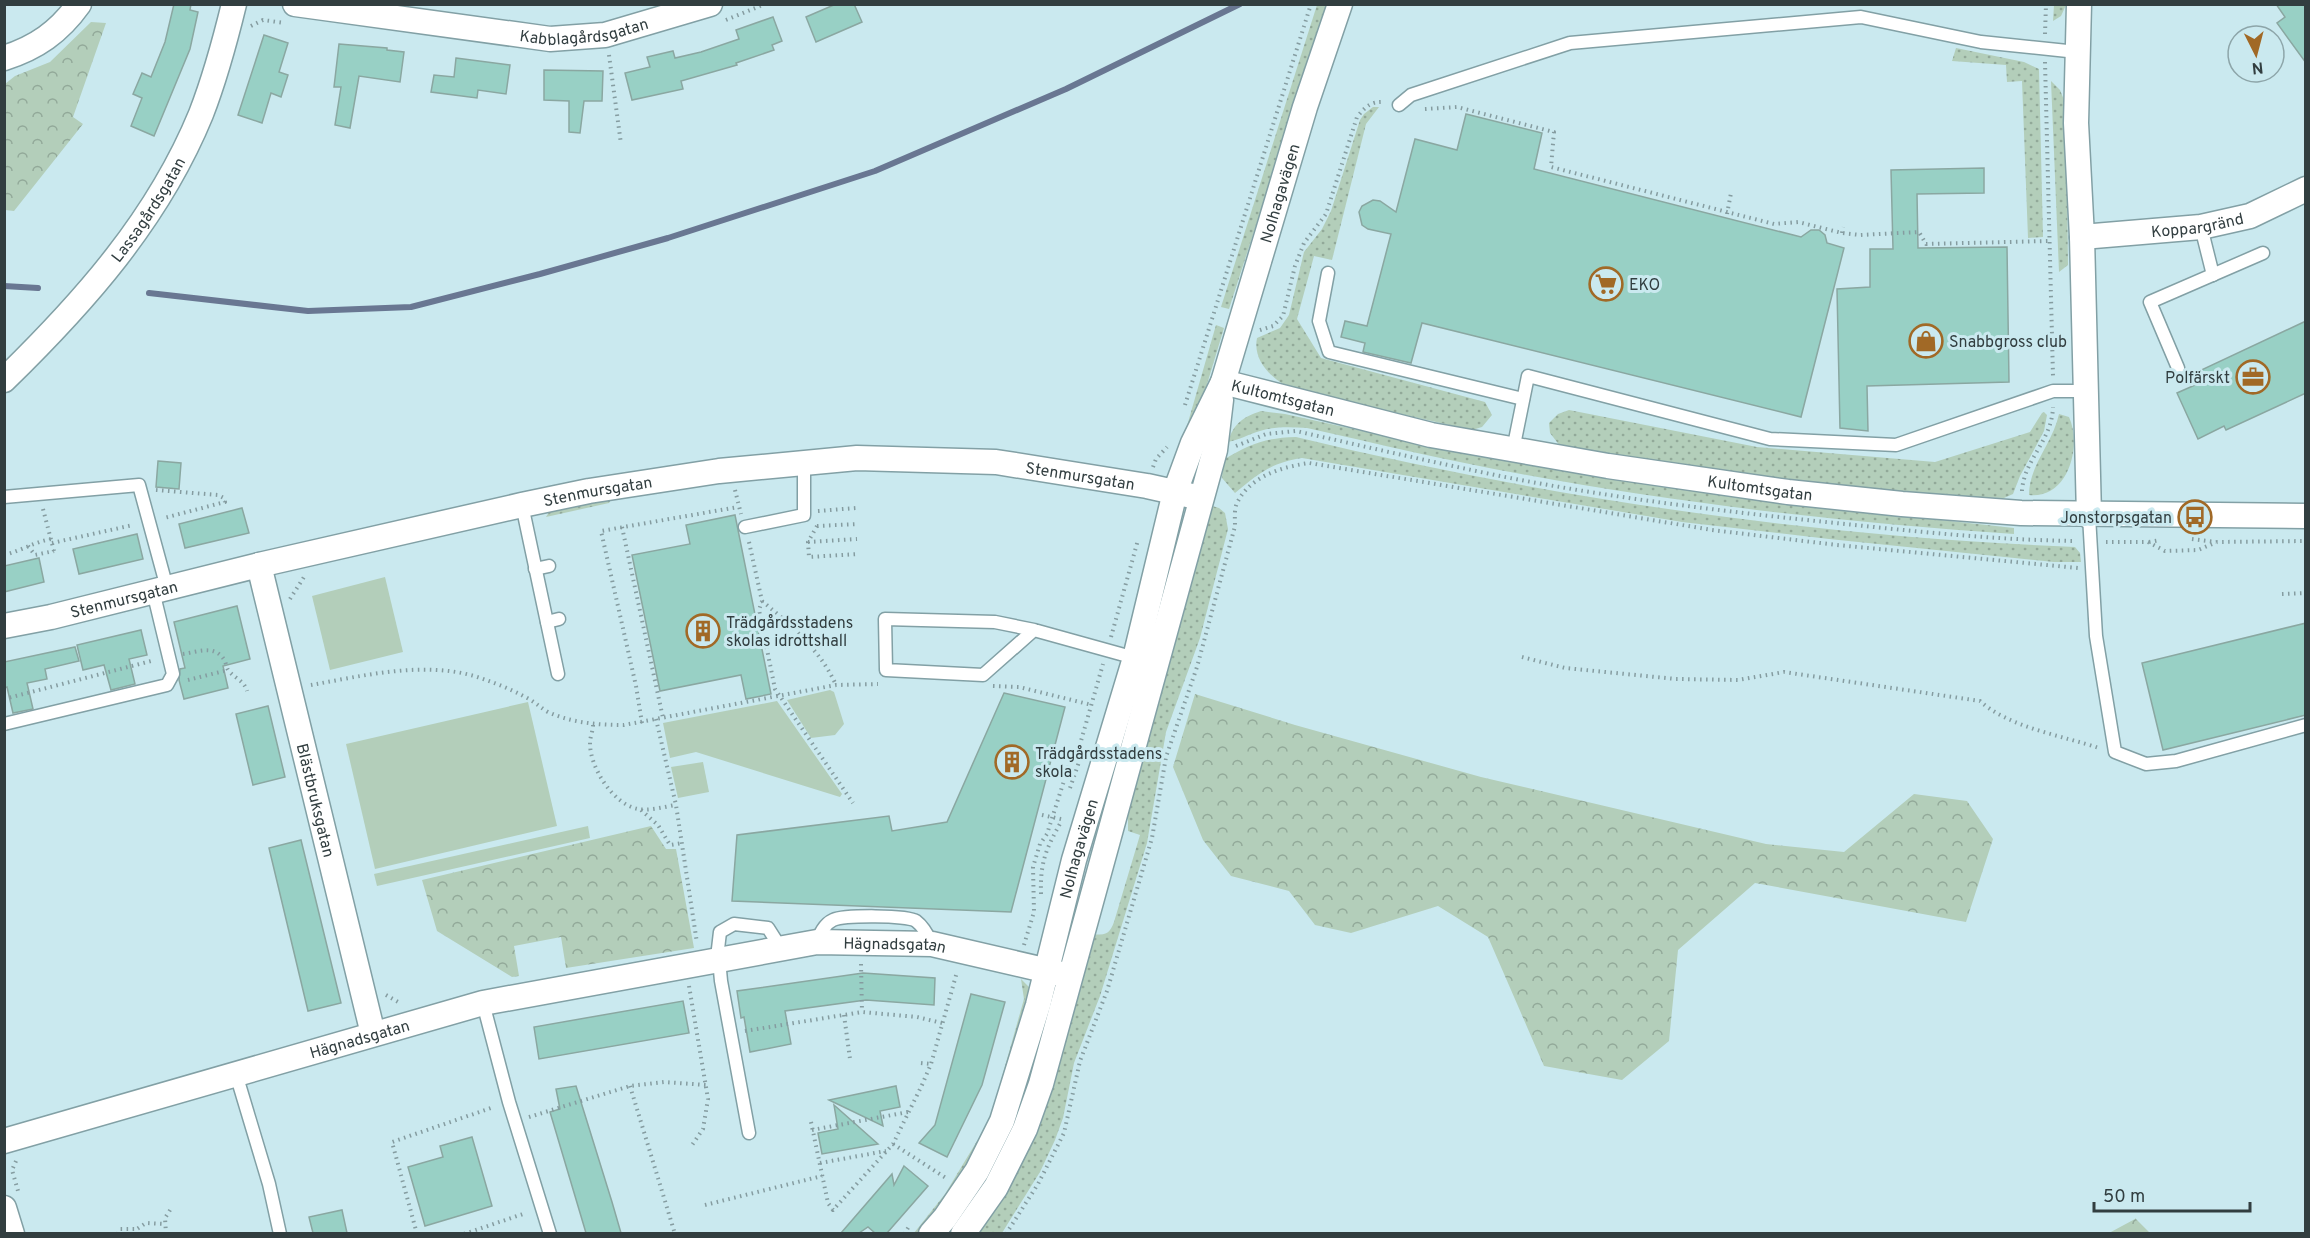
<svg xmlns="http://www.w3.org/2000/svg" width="2310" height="1238" font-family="Overpass,sans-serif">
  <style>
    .grass { fill: url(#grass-dots) }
    .forest { fill: url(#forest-crowns) }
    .green { fill: #b3ceba }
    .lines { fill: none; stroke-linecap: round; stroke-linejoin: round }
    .stream { stroke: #697792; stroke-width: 6 }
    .building { fill: #98d0c5; stroke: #8aa7a1; stroke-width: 1.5 }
    .lane-casing { stroke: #82a0a5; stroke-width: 15 }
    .street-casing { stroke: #82a0a5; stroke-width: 27 }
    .path { stroke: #859ca0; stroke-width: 4; stroke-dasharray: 1.5 4.5; stroke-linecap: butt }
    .lane { stroke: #fff; stroke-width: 12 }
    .street { stroke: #fff; stroke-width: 24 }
    .labels { text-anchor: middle; stroke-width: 6; stroke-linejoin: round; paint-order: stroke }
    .street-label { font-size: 16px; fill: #323e40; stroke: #cae9ef }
    .poi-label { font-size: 16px; fill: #323e40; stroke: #cae9ef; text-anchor: start }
  </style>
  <defs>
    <pattern id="grass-dots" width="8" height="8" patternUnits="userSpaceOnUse" patternTransform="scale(1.5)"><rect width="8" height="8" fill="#b3ceba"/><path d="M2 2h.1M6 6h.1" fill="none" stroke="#92a999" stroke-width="1.8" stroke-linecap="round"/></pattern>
    <pattern id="forest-crowns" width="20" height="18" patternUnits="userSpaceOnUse" patternTransform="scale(1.5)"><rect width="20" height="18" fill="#b3ceba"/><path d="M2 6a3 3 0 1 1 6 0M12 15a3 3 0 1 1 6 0" fill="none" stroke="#92a999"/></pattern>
  </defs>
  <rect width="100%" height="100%" fill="#cae9ef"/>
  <!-- grass -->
  <g class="grass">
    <polygon points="1317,5 1327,5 1229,309 1221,307"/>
    <polygon points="2054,5 2066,5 2061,16 2053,21"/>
    <polygon points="1956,48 2024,62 2039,69 2043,237 2028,238 2022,81 2007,82 2006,65 1952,61"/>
    <polygon points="2051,81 2060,90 2066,105 2068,265 2059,272"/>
    <path d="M1373 107H1379L1366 124 1332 260 1314 256 1297 319 1321 358 1485 402 1492 415 1482 427 1472 430 1356 404 1283 384C1267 374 1253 358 1257 338L1280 328 1289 315 1304 252 1322 229 1331 211 1360 120 1364 114Z"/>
    <polygon points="1216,325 1224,328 1192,434 1185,433"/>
    <path d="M1569 410 1757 447 1935 462 2030 432 2042 413 2044 412 2047 415 2044 431 2020 476 2013 494 2004 498C1857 495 1705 468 1560 446L1550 433 1549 423 1558 414Z"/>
    <path d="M1261 411 1285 414 1472 455 1620 480 1759 500 2014 528V534C1849 523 1683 504 1521 474 1449 461 1378 444 1307 428 1291 427 1276 426 1260 431 1249 434 1239 440 1228 442 1234 423 1243 417 1261 411Z"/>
    <path d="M2059 414 2069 417C2082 445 2069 499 2029 495 2029 465 2053 443 2059 414Z"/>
    <path d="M1296 437C1551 499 1813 536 2075 547L2080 553 2081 562H2054L1829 539 1682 522 1302 458C1271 463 1259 473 1235 493L1222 478 1223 460C1250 444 1264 438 1296 437Z"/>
    <polygon points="612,498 609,503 546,517 551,509"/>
    <path d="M1209 505 1219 508 1225 513 1228 529 1200 638 1166 732 1147 843 1100 996 1074 1063 1063 1118 1055 1140 1040 1172 1002 1233 972 1234 1089 934C1104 935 1109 936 1114 922L1140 835 1128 831V798Z"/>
    <polygon points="1021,979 1030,988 1010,1080 998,1091 1024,999"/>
    <polygon points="977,1141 977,1157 929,1228 914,1233 945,1194"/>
  </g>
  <!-- forest -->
  <g class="forest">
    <polygon points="91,22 106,23 73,117 83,124 14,211 5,210 5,84 15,76 50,62"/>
    <polygon points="1195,694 1295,725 1481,777 1766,844 1844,852 1914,794 1967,801 1993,839 1966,922 1755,883 1678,950 1669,1041 1622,1080 1544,1066 1488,937 1438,906 1351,933 1315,925 1289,891 1231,876 1203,840 1173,767"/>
    <polygon points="651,826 666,849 676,849 694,948 566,968 561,937 514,946 519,976 512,977 437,931 422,880"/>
    <polygon points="2135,1218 2150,1233 2109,1233 2135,1219"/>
  </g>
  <!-- green -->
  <g class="green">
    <polygon points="385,577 403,652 330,670 312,596"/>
    <polygon points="830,690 834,692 844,724 835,735 811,738 787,700"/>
    <polygon points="777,701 842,794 840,797 696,752 670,758 663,723"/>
    <polygon points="528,702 557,826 375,869 346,744"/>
    <polygon points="703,762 709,792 678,798 671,767"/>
    <polygon points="588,826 590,838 377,886 374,874"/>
  </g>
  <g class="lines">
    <!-- stream -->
    <g class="stream">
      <polyline points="4,286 38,288"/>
      <polyline points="149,293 308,311 411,307 540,274 668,238 875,171 1066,89 1240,4"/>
    </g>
  </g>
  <!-- building -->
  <g class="building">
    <polygon points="174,4 191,4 190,10 198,12 190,49 154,136 131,126 142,98 133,94 142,73 151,77 165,42"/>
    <polygon points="836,4 854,4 862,22 816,42 806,17"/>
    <polygon points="2276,4 2306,4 2306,63 2277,23 2285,17"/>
    <polygon points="773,17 782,41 772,45 774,50 736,63 737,65 681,81 683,89 632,100 625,73 650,67 647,57 673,51 675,58 701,52 739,39 736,30"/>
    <polygon points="264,35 288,43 279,72 288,75 281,97 271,93 262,123 238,115"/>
    <polygon points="339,44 387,48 387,50 404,52 400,82 359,76 350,128 335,125 341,87 334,87"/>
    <polygon points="456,58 510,65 506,94 478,90 477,98 431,92 434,75 454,77"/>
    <polygon points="544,70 603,71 602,101 584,101 580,133 569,132 569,101 544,100"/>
    <polygon points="1466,114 1542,133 1534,169 1801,237 1811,230 1819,230 1825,235 1827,243 1844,248 1801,417 1422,323 1411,363 1363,352 1365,343 1341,337 1345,321 1367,326 1391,234 1368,229 1362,225 1359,212 1362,206 1373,200 1380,201 1396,212 1415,139 1457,150"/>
    <polygon points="1984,168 1984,193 1917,194 1918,248 2007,247 2009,382 1867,386 1868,431 1840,428 1837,289 1870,287 1870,249 1893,249 1891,170"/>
    <polygon points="2306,321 2306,393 2226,430 2224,426 2198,439 2177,393 2202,382 2197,372"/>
    <polygon points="158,461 181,463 179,489 156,487"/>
    <polygon points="242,508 249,533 185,548 179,524"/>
    <polygon points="735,515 771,694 746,699 741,675 660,691 632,555 690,544 686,525"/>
    <polygon points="137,534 143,559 79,574 73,549"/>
    <polygon points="39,558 44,582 4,592 4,566"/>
    <polygon points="237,606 250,659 223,666 228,688 184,699 179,680 180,669 185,668 174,622"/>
    <polygon points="2306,623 2306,715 2163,750 2142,663"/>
    <polygon points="141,630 147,655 129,659 135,684 111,690 104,665 83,670 77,645"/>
    <polygon points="75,647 79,661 45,669 47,679 27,683 33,709 13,713 7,687 4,688 4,662"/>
    <polygon points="1004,693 1065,707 1011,912 732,901 737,835 889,816 892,831 947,822"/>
    <polygon points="268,706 285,777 253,785 236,714"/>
    <polygon points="301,840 341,1003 308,1011 269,848"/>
    <polygon points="863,973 935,978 934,1005 866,1000 785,1011 791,1044 750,1052 744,1017 741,1018 737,991"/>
    <polygon points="971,994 1005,1002 982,1085 947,1157 919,1143 935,1125"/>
    <polygon points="683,1001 689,1033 539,1059 534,1027"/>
    <polygon points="576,1086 612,1202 621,1233 586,1233 550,1112 560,1109 556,1089"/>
    <polygon points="896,1086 900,1107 880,1111 883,1126 829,1100"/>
    <polygon points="834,1105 878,1144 822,1154 818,1133 838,1129"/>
    <polygon points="472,1137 492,1206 425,1226 408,1167 443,1157 440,1146"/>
    <polygon points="904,1166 928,1186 887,1233 875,1233 868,1227 859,1233 841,1233 892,1174 894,1185"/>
    <polygon points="342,1210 347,1233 313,1233 309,1217"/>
  </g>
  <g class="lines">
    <defs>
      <g id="lane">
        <polyline points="1399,105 1411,95 1570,43 1861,17 1981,42 2077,52"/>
        <polyline points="2201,227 2213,275"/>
        <polyline points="1328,273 1319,321 1329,352 1523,399"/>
        <polyline points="2178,368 2150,302 2263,253"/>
        <polyline points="1513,450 1528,376 1770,439 1896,445 2053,391 2086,391"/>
        <polyline points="4,497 139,485 167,588"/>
        <polyline points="522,505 558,674"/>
        <polyline points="2089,516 2096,636 2115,752 2146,764 2176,761 2306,725"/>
        <polyline points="745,527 804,515 804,463"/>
        <polyline points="535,569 549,566"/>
        <polyline points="547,622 559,619"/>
        <polyline points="1034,630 983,675 886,670 885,619 995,622 1034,630 1135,658"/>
        <polyline points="4,724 167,685 173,674 153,591"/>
        <path d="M817 942C820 934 824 924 833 920 844 915 907 915 916 921 924 927 928 935 932 944"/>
        <polyline points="483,1003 509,1102 550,1234"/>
        <polyline points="236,1074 269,1184 280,1234"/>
        <polyline points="749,1133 721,981 718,949 720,932 734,924 768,928 775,939 778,949"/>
      </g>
      <g id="street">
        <path id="s1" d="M295 4 550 39 605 35 710 4"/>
        <polyline points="2079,4 2076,123 2082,237 2089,516"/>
        <path d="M4 58C36 48 59 32 79 4"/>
        <path id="s2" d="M2082 237 2201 227 2250 216 2306 189"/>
        <path id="s3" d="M4 380C84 302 158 219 201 114 215 78 225 41 234 4"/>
        <path id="s4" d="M1223 382 1431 435 1608 466 1788 492 1902 504 2021 513 2306 516"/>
        <path id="s5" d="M259 565 373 1034"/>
        <path id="s6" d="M4 626 51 617 259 565 522 505 589 491 719 471 857 458 996 462 1147 486 1201 498"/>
        <path id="s7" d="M4 1141 483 1003 817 942 932 944 1070 976"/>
        <polyline points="4,1208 12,1234"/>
        <path id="s8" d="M931 1234 945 1218 977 1171 1002 1121 1038 1005 1074 860 1135 658 1175 492 1193 443 1223 382 1305 107 1340 4"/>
        <polyline points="963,1234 996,1187 1025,1129 1041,1084 1215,450 1221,400"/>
      </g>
    </defs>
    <!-- lane casing -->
    <use href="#lane" class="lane-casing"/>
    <!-- street casing -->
    <use href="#street" class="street-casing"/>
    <!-- path -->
    <g class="path">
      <polyline points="726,20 765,4"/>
      <polyline points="251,26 263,20 285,23"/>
      <polyline points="2045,34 2046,4"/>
      <polyline points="609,55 621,144"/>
      <polyline points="2045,62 2053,376"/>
      <polyline points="1425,109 1457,107 1554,132 1551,167 1774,224 1798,222 1842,233 1860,235 1919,232 1926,244 2048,241"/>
      <polyline points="1727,214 1731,193"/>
      <polyline points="1842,233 1843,227"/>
      <path d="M1260 330 1273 326 1283 316 1295 266 1304 243 1326 214 1357 117C1365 107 1371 101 1384 102"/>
      <polyline points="1185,405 1311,4"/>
      <path d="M1236 446 1266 434 1296 431C1362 446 1428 461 1495 475 1610 498 1728 512 1845 524 1921 532 1998 540 2075 541"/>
      <polyline points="1153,467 1156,459 1167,447"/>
      <polyline points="156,490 218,495 224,498 225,502 164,518"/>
      <polyline points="735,490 741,514"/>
      <path d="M2022 491C2024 459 2052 441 2053 407"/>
      <polyline points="43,509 55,555"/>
      <polyline points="818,511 856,508"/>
      <polyline points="817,526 808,542 809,557 858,554"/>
      <polyline points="817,526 858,524"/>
      <polyline points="622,527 663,718"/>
      <polyline points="2192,539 2216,542"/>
      <polyline points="749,542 762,601 759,610 775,689 853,803"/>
      <polyline points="808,542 857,539"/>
      <polyline points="2106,542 2148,542 2165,551 2198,550 2217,542 2306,541"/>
      <polyline points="2149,542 2160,540"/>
      <polyline points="52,543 133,525"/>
      <polyline points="28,546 35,555 54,551"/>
      <path d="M4 555C21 551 34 542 51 539"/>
      <polyline points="2282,594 2306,593"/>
      <polyline points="290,599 304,577"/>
      <path d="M762 601C791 625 821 651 836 685"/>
      <polyline points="1111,637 1138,540"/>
      <path d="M183 654C197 652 213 645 223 658 226 661 226 667 228 670 235 679 244 680 247 691"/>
      <path d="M1522 657 1565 668 1676 679 1738 680 1784 672 1980 701C2008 727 2063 736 2099 748"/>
      <polyline points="188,680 228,670"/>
      <path d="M311 685C362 676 422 661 474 676 493 682 511 689 529 699 536 703 541 708 548 712 572 723 598 725 624 725L836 685 878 684"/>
      <polyline points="993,686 1019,687 1092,705"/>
      <polyline points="4,699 155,660"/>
      <polyline points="656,719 676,805 697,943"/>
      <polyline points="642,723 636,686 601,531 738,507"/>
      <path d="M593 725C593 731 590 737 590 743 590 768 613 804 638 809 649 811 664 807 675 805"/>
      <polyline points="1070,788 1079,762"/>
      <polyline points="641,810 658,825 670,845 682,843"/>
      <polyline points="1042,815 1065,820"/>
      <path d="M1041 894C1040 862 1046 849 1061 822"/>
      <polyline points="1024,945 1034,912 1033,867 1040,844 1047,834 1070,762 1081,741 1103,664"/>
      <polyline points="861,964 862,1012"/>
      <polyline points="689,986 708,1099 703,1129 692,1145"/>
      <polyline points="386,995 400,1003"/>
      <polyline points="844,1015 850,1059"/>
      <polyline points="745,1031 862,1012 917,1017 942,1023"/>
      <polyline points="921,1063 931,1064"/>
      <polyline points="630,1086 675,1234"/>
      <polyline points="529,1117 630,1086 664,1082 706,1085"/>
      <polyline points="811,1122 828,1203 833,1210 893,1144 922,1085 931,1064 957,972"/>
      <polyline points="812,1130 908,1112"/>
      <polyline points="893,1144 946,1178"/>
      <polyline points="16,1161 12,1170 18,1191"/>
      <polyline points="820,1163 886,1151"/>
      <polyline points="705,1205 822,1176"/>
      <polyline points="118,1234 120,1229 137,1229"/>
      <polyline points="136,1234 137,1229 146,1223 165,1224"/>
      <polyline points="166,1234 165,1218 172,1207"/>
      <polyline points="417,1234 392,1142 494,1107"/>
      <polyline points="464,1234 526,1213"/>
      <polyline points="904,1234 910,1225"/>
      <path d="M1006 1234 1038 1184 1064 1133 1080 1061 1107 991 1152 838 1166 757 1197 667 1235 526C1235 519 1234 509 1237 503 1250 476 1282 467 1309 463L1712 530 1837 545 2078 568"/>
    </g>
    <!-- lane -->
    <use href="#lane" class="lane"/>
    <!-- street -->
    <use href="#street" class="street"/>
  </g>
  <!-- icons -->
  <defs>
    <symbol id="supermarket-ring" viewBox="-11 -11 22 22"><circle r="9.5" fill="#cae9ef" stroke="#a16926" stroke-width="1.5"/><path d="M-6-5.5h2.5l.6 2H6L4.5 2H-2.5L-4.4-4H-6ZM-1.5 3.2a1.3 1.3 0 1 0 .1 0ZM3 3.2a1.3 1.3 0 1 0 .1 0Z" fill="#a16926"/></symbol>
    <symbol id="shop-ring" viewBox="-11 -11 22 22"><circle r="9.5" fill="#cae9ef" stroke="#a16926" stroke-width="1.5"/><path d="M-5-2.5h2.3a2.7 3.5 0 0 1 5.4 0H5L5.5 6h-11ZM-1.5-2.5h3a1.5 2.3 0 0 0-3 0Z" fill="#a16926"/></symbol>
    <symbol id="office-ring" viewBox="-11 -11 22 22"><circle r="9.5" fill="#cae9ef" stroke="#a16926" stroke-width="1.5"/><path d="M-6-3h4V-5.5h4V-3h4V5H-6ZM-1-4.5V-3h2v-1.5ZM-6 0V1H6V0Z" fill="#a16926"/></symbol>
    <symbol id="bus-ring" viewBox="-11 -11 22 22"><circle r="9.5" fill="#cae9ef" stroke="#a16926" stroke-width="1.5"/><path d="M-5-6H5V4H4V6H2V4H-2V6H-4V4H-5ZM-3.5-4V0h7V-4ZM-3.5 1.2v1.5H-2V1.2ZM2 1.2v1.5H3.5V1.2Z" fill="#a16926"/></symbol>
    <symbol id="building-ring" viewBox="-11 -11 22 22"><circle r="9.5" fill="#cae9ef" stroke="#a16926" stroke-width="1.5"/><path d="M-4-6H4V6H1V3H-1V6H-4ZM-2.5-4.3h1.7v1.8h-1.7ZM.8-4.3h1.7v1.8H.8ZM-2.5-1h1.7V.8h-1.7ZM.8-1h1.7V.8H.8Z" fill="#a16926"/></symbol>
  </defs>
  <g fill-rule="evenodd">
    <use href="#supermarket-ring" x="1587" y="265" width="38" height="38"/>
    <use href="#shop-ring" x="1907" y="322" width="38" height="38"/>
    <use href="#office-ring" x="2234" y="358" width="38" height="38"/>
    <use href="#bus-ring" x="2176" y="498" width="38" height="38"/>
    <use href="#building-ring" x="684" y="612" width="38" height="38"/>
    <use href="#building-ring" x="993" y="743" width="38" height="38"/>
  </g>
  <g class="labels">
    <!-- street labels -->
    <g class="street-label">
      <text dy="6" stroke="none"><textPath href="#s1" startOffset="292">Kabblagårdsgatan</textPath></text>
      <text dy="6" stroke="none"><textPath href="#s8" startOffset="1104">Nolhagavägen</textPath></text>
      <text dy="6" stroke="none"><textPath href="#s3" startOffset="224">Lassagårdsgatan</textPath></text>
      <text dy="6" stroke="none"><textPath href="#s2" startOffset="116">Koppargränd</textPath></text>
      <text dy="6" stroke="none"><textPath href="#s4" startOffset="62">Kultomtsgatan</textPath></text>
      <text dy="6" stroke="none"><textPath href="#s6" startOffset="1095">Stenmursgatan</textPath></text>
      <text dy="6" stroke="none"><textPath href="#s4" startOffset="548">Kultomtsgatan</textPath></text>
      <text dy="6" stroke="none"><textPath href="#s6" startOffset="609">Stenmursgatan</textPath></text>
      <text dy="6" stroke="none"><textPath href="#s6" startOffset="123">Stenmursgatan</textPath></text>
      <text dy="6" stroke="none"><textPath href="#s5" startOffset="242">Blästbruksgatan</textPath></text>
      <text dy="6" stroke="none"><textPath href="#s8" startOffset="417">Nolhagavägen</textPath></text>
      <text dy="6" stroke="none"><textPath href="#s7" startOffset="916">Hägnadsgatan</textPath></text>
      <text dy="6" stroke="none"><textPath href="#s7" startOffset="370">Hägnadsgatan</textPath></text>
    </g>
    <!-- poi labels -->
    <g class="poi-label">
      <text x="1629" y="290">EKO</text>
      <text x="1949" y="347">Snabbgross club</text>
      <text x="2230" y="383" text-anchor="end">Polfärskt</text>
      <text x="2172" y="523" text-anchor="end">Jonstorpsgatan</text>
      <text x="726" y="628">Trädgårdsstadens<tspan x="726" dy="18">skolas idrottshall</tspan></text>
      <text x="1035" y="759">Trädgårdsstadens<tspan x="1035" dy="18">skola</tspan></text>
    </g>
  </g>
  <!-- border -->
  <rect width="2310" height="1238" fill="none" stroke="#323e40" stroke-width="12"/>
  <!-- north arrow -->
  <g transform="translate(2256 54) rotate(174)"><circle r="28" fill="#cae9ef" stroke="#8da5a9" stroke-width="1.5"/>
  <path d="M0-4.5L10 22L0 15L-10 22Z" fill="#a16926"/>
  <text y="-9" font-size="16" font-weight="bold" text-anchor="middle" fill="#323e40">N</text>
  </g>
  <!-- scale -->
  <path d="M2094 1202v9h156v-9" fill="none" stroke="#323e40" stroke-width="3"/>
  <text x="2103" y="1202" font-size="18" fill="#323e40" stroke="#cae9ef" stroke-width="4.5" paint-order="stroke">50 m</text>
</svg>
